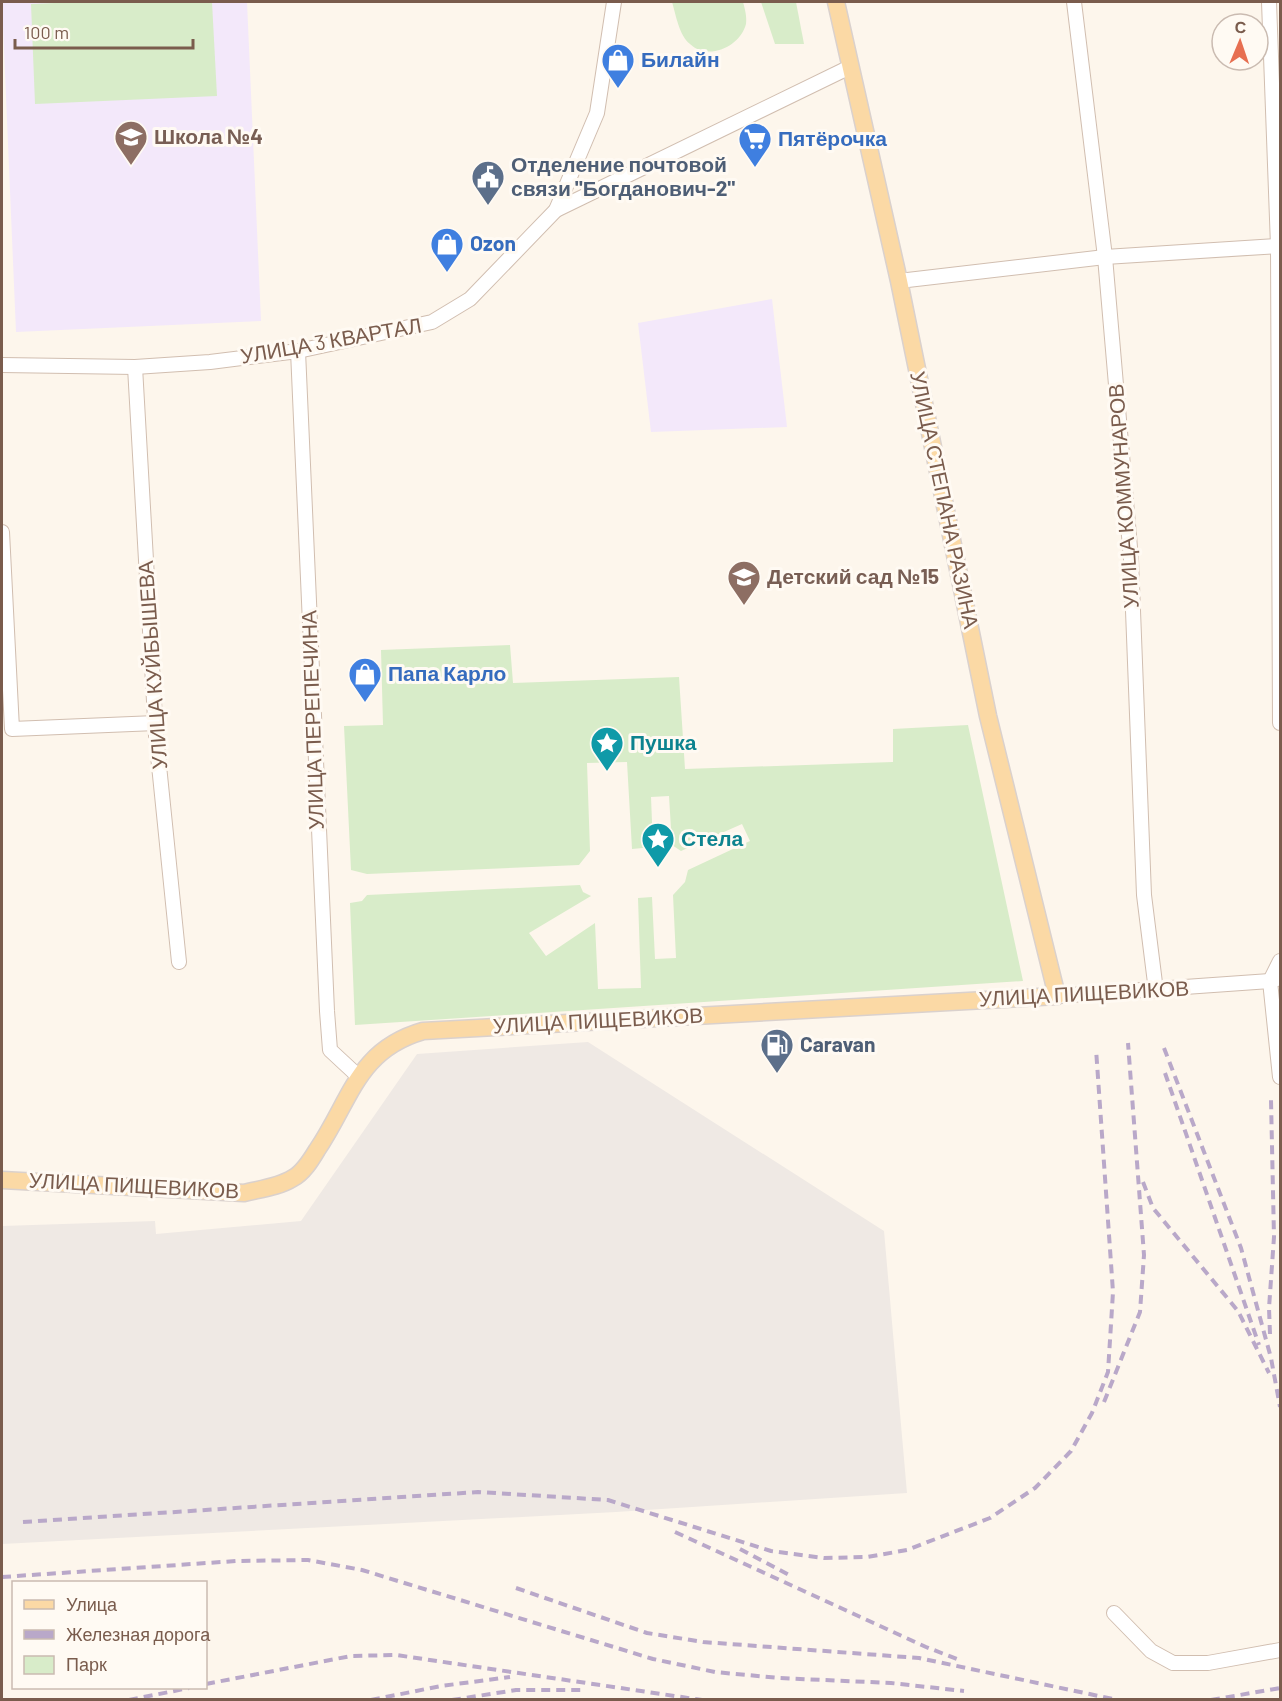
<svg xmlns="http://www.w3.org/2000/svg" width="1282" height="1701" font-family="Barlow,sans-serif">
  <style>
    .industrial { fill: #efe9e4 }
    .education { fill: #f3e8fa }
    .green { fill: #d8ecc9 }
    .lines { fill: none; stroke-linecap: round; stroke-linejoin: round }
    .minor-casing { stroke: #d1beb0; stroke-width: 16 }
    .major-casing { stroke: #dad1cd; stroke-width: 19 }
    .minor { stroke: #fff; stroke-width: 14 }
    .major { stroke: #fbd9a5; stroke-width: 16 }
    .rail { stroke: #b9a8c9; stroke-width: 4; stroke-dasharray: 9 6; stroke-linecap: butt }
    .labels { text-anchor: middle; stroke-width: 6; stroke-linejoin: round; paint-order: stroke }
    .shop-label { font-size: 21px; font-weight: bold; fill: #366cbe; stroke: #fffaf3; text-anchor: start }
    .education-label { font-size: 21px; font-weight: bold; fill: #785e54; stroke: #fffaf3; text-anchor: start }
    .service-label { font-size: 21px; font-weight: bold; fill: #4e5e75; stroke: #fffaf3; text-anchor: start }
    .street-label { font-size: 21px; fill: #7a5c4d; stroke: #fffaf3 }
    .culture-label { font-size: 21px; font-weight: bold; fill: #0d838f; stroke: #fffaf3; text-anchor: start }
  </style>
  <rect width="100%" height="100%" fill="#fdf6ec"/>
  <!-- industrial -->
  <polygon class="industrial" points="588,1042 884,1231 907,1493 616,1512 2,1544 2,1226 155,1221 156,1234 301,1221 417,1054"/>
  <!-- education -->
  <g class="education">
    <polygon points="2,2 247,2 261,321 16,332"/>
    <polygon points="772,299 787,427 651,432 638,323"/>
  </g>
  <!-- green -->
  <g class="green">
    <polygon points="77,2 212,2 217,96 35,104 31,4"/>
    <path d="M672 2H743C745 9 747 17 746 24 740 47 708 61 690 44 679 35 676 15 672 2Z"/>
    <polygon points="761,2 796,2 804,44 775,44"/>
    <polygon points="510,645 513,683 679,677 685,769 893,762 893,729 968,725 1023,981 355,1025 350,903 362,901 367,895 580,885 583,892 591,896 529,933 546,956 595,923 598,989 641,988 638,898 652,897 655,959 676,958 673,895 685,882 688,870 750,841 742,824 681,851 672,845 669,796 651,797 653,847 632,849 627,762 587,763 590,851 579,865 367,874 351,870 344,726 383,725 381,650"/>
  </g>
  <g class="lines">
    <defs>
      <g id="minor">
        <polyline points="1074,2 1105,257 1131,559 1144,895 1156,991"/>
        <polyline points="1269,2 1278,246 1280,723"/>
        <polyline points="556,210 597,113 614,2"/>
        <polyline points="899,281 1105,257 1278,246"/>
        <polyline points="298,351 327,1011 330,1050 358,1076"/>
        <polyline points="2,365 135,367 210,362 298,351 432,322 470,299 556,210 850,67"/>
        <polyline points="135,367 156,736 179,962"/>
        <polyline points="2,532 12,729 156,723"/>
        <polyline points="1270,981 1280,1077"/>
        <polyline points="1270,981 1280,961"/>
        <polyline points="1057,996 1270,981 1280,978"/>
        <polyline points="1114,1613 1151,1651 1173,1663 1208,1663 1280,1650"/>
      </g>
      <path id="major" d="M2 1180 244 1193C260 1189 279 1187 293 1178 303 1173 311 1160 317 1150 351 1100 357 1050 423 1031L1057 996 988 716 899 281 836 2"/>
    </defs>
    <!-- minor casing -->
    <use href="#minor" class="minor-casing"/>
    <!-- major casing -->
    <use href="#major" class="major-casing"/>
    <!-- minor -->
    <use href="#minor" class="minor"/>
    <!-- major -->
    <use href="#major" class="major"/>
    <!-- rail -->
    <g class="rail">
      <polyline points="1164,1048 1241,1248 1271,1358 1280,1407"/>
      <polyline points="1165,1073 1259,1345"/>
      <polyline points="1143,1182 1153,1208 1238,1311 1269,1373"/>
      <polyline points="1270,1334 1269,1308 1274,1237 1271,1100"/>
      <polyline points="1104,1402 1140,1312 1144,1255 1128,1043"/>
      <polyline points="23,1522 478,1492 608,1500 771,1551 824,1558 867,1557 907,1550 990,1518 1035,1488 1071,1451 1092,1413 1108,1372 1113,1292 1096,1049"/>
      <polyline points="675,1532 926,1647 962,1661"/>
      <polyline points="740,1549 793,1577"/>
      <polyline points="2,1577 236,1561 308,1560 362,1570 653,1659 715,1672 779,1678 891,1683 964,1691"/>
      <polyline points="516,1588 647,1633 703,1642 919,1658 1113,1699"/>
      <polyline points="206,1684 351,1656 396,1655 702,1700"/>
      <polyline points="129,1700 189,1688"/>
      <polyline points="371,1700 441,1686 510,1677"/>
      <polyline points="452,1700 516,1690 583,1690"/>
      <polyline points="1211,1700 1280,1688"/>
    </g>
  </g>
  <!-- icons -->
  <defs>
    <symbol id="shop-pin" viewBox="-11 -11 22 30"><path d="M0 17L-7.5 6A9.5 9.5 0 1 1 7.5 6Z" fill="#3f7fe0" stroke="#fffaf3"/><path d="M-5-2.5h2.3a2.7 3.5 0 0 1 5.4 0H5L5.5 6h-11ZM-1.5-2.5h3a1.5 2.3 0 0 0-3 0Z" fill="#fff"/></symbol>
    <symbol id="school-pin" viewBox="-11 -11 22 30"><path d="M0 17L-7.5 6A9.5 9.5 0 1 1 7.5 6Z" fill="#8d6e63" stroke="#fffaf3"/><path d="M0-5L7-2L0 1L-7-2ZM-4 1L0 2.5L4 1V4Q0 6-4 4Z" fill="#fff"/></symbol>
    <symbol id="supermarket-pin" viewBox="-11 -11 22 30"><path d="M0 17L-7.5 6A9.5 9.5 0 1 1 7.5 6Z" fill="#3f7fe0" stroke="#fffaf3"/><path d="M-6-5.5h2.5l.6 2H6L4.5 2H-2.5L-4.4-4H-6ZM-1.5 3.2a1.3 1.3 0 1 0 .1 0ZM3 3.2a1.3 1.3 0 1 0 .1 0Z" fill="#fff"/></symbol>
    <symbol id="civic-pin" viewBox="-11 -11 22 30"><path d="M0 17L-7.5 6A9.5 9.5 0 1 1 7.5 6Z" fill="#5c6f8a" stroke="#fffaf3"/><path d="M-.6-6.5H3V-4.5H.6V-3L4-1V1h2V6H-6V1h2V-1L-.6-3ZM-1.2 2.5V6h2.4V2.5Z" fill="#fff"/></symbol>
    <symbol id="sight-pin" viewBox="-11 -11 22 30"><path d="M0 17L-7.5 6A9.5 9.5 0 1 1 7.5 6Z" fill="#0f9aa8" stroke="#fffaf3"/><path d="M0-6L1.8-2.2L6-1.7L2.9 1.2L3.7 5.4L0 3.3L-3.7 5.4L-2.9 1.2L-6-1.7L-1.8-2.2Z" fill="#fff"/></symbol>
    <symbol id="fuel-pin" viewBox="-11 -11 22 30"><path d="M0 17L-7.5 6A9.5 9.5 0 1 1 7.5 6Z" fill="#5c6f8a" stroke="#fffaf3"/><path d="M-5.5-6h7V0h2V4h1.3V-2.5L3-4.5l.8-.8L6-3V5H2.5V1h-1V6h-7ZM-4.2-4.7v3.2H.2V-4.7Z" fill="#fff"/></symbol>
  </defs>
  <g fill-rule="evenodd">
    <use href="#shop-pin" x="599" y="41" width="38" height="52"/>
    <use href="#school-pin" x="112" y="118" width="38" height="52"/>
    <use href="#supermarket-pin" x="736" y="120" width="38" height="52"/>
    <use href="#civic-pin" x="469" y="158" width="38" height="52"/>
    <use href="#shop-pin" x="428" y="225" width="38" height="52"/>
    <use href="#school-pin" x="725" y="558" width="38" height="52"/>
    <use href="#shop-pin" x="346" y="655" width="38" height="52"/>
    <use href="#sight-pin" x="588" y="724" width="38" height="52"/>
    <use href="#sight-pin" x="639" y="820" width="38" height="52"/>
    <use href="#fuel-pin" x="758" y="1026" width="38" height="52"/>
  </g>
  <g class="labels">
    <!-- shop labels -->
    <g class="shop-label">
      <text x="641" y="67">Билайн</text>
      <text x="778" y="146">Пятёрочка</text>
      <text x="470" y="251">Ozon</text>
      <text x="388" y="681">Папа Карло</text>
    </g>
    <!-- education labels -->
    <g class="education-label">
      <text x="154" y="144">Школа №4</text>
      <text x="767" y="584">Детский сад №15</text>
    </g>
    <!-- service labels -->
    <g class="service-label">
      <text x="511" y="172">Отделение почтовой<tspan x="511" dy="24">связи "Богданович-2"</tspan></text>
      <text x="800" y="1052">Caravan</text>
    </g>
    <!-- street labels -->
    <g class="street-label">
      <text transform="translate(331 341) rotate(-10)" y="7">УЛИЦА 3 КВАРТАЛ</text>
      <text transform="translate(1124 496) rotate(-94)" y="7">УЛИЦА КОММУНАРОВ</text>
      <text transform="translate(944 500) rotate(78)" y="7">УЛИЦА СТЕПАНА РАЗИНА</text>
      <text transform="translate(153 665) rotate(-94)" y="7">УЛИЦА КУЙБЫШЕВА</text>
      <text transform="translate(313 720) rotate(-92)" y="7">УЛИЦА ПЕРЕПЕЧИНА</text>
      <text transform="translate(1084 994) rotate(-3)" y="7">УЛИЦА ПИЩЕВИКОВ</text>
      <text transform="translate(598 1021) rotate(-3)" y="7">УЛИЦА ПИЩЕВИКОВ</text>
      <text transform="translate(134 1186) rotate(3)" y="7">УЛИЦА ПИЩЕВИКОВ</text>
    </g>
    <!-- culture labels -->
    <g class="culture-label">
      <text x="630" y="750">Пушка</text>
      <text x="681" y="846">Стела</text>
    </g>
  </g>
  <!-- border -->
  <rect width="1282" height="1701" fill="none" stroke="#7a5c4d" stroke-width="6"/>
  <!-- legend -->
  <rect x="12" y="1581" width="195" height="108" fill="#fffaf3" stroke="#cabbb1" stroke-width="1.5"/>
  <rect x="24" y="1600" width="30" height="9" fill="#fbd9a5" stroke="#cabbb1" stroke-width="1.5"/>
  <text x="66" y="1611" font-size="18" fill="#7a5c4d">Улица</text>
  <rect x="24" y="1630" width="30" height="9" fill="#b9a8c9" stroke="#cabbb1" stroke-width="1.5"/>
  <text x="66" y="1641" font-size="18" fill="#7a5c4d">Железная дорога</text>
  <rect x="24" y="1656" width="30" height="18" fill="#d8ecc9" stroke="#cabbb1" stroke-width="1.5"/>
  <text x="66" y="1671" font-size="18" fill="#7a5c4d">Парк</text>
  <!-- north arrow -->
  <g transform="translate(1240 42) rotate(2)"><circle r="28" fill="#fffaf3" stroke="#cabbb1" stroke-width="1.5"/>
  <path d="M0-4.5L10 22L0 15L-10 22Z" fill="#e76f51"/>
  <text y="-9" font-size="16" font-weight="bold" text-anchor="middle" fill="#7a5c4d">С</text>
  </g>
  <!-- scale -->
  <path d="M15 39v9h178v-9" fill="none" stroke="#7a5c4d" stroke-width="3"/>
  <text x="24" y="39" font-size="18" fill="#7a5c4d" stroke="#fffaf3" stroke-width="4.5" paint-order="stroke">100 m</text>
</svg>
